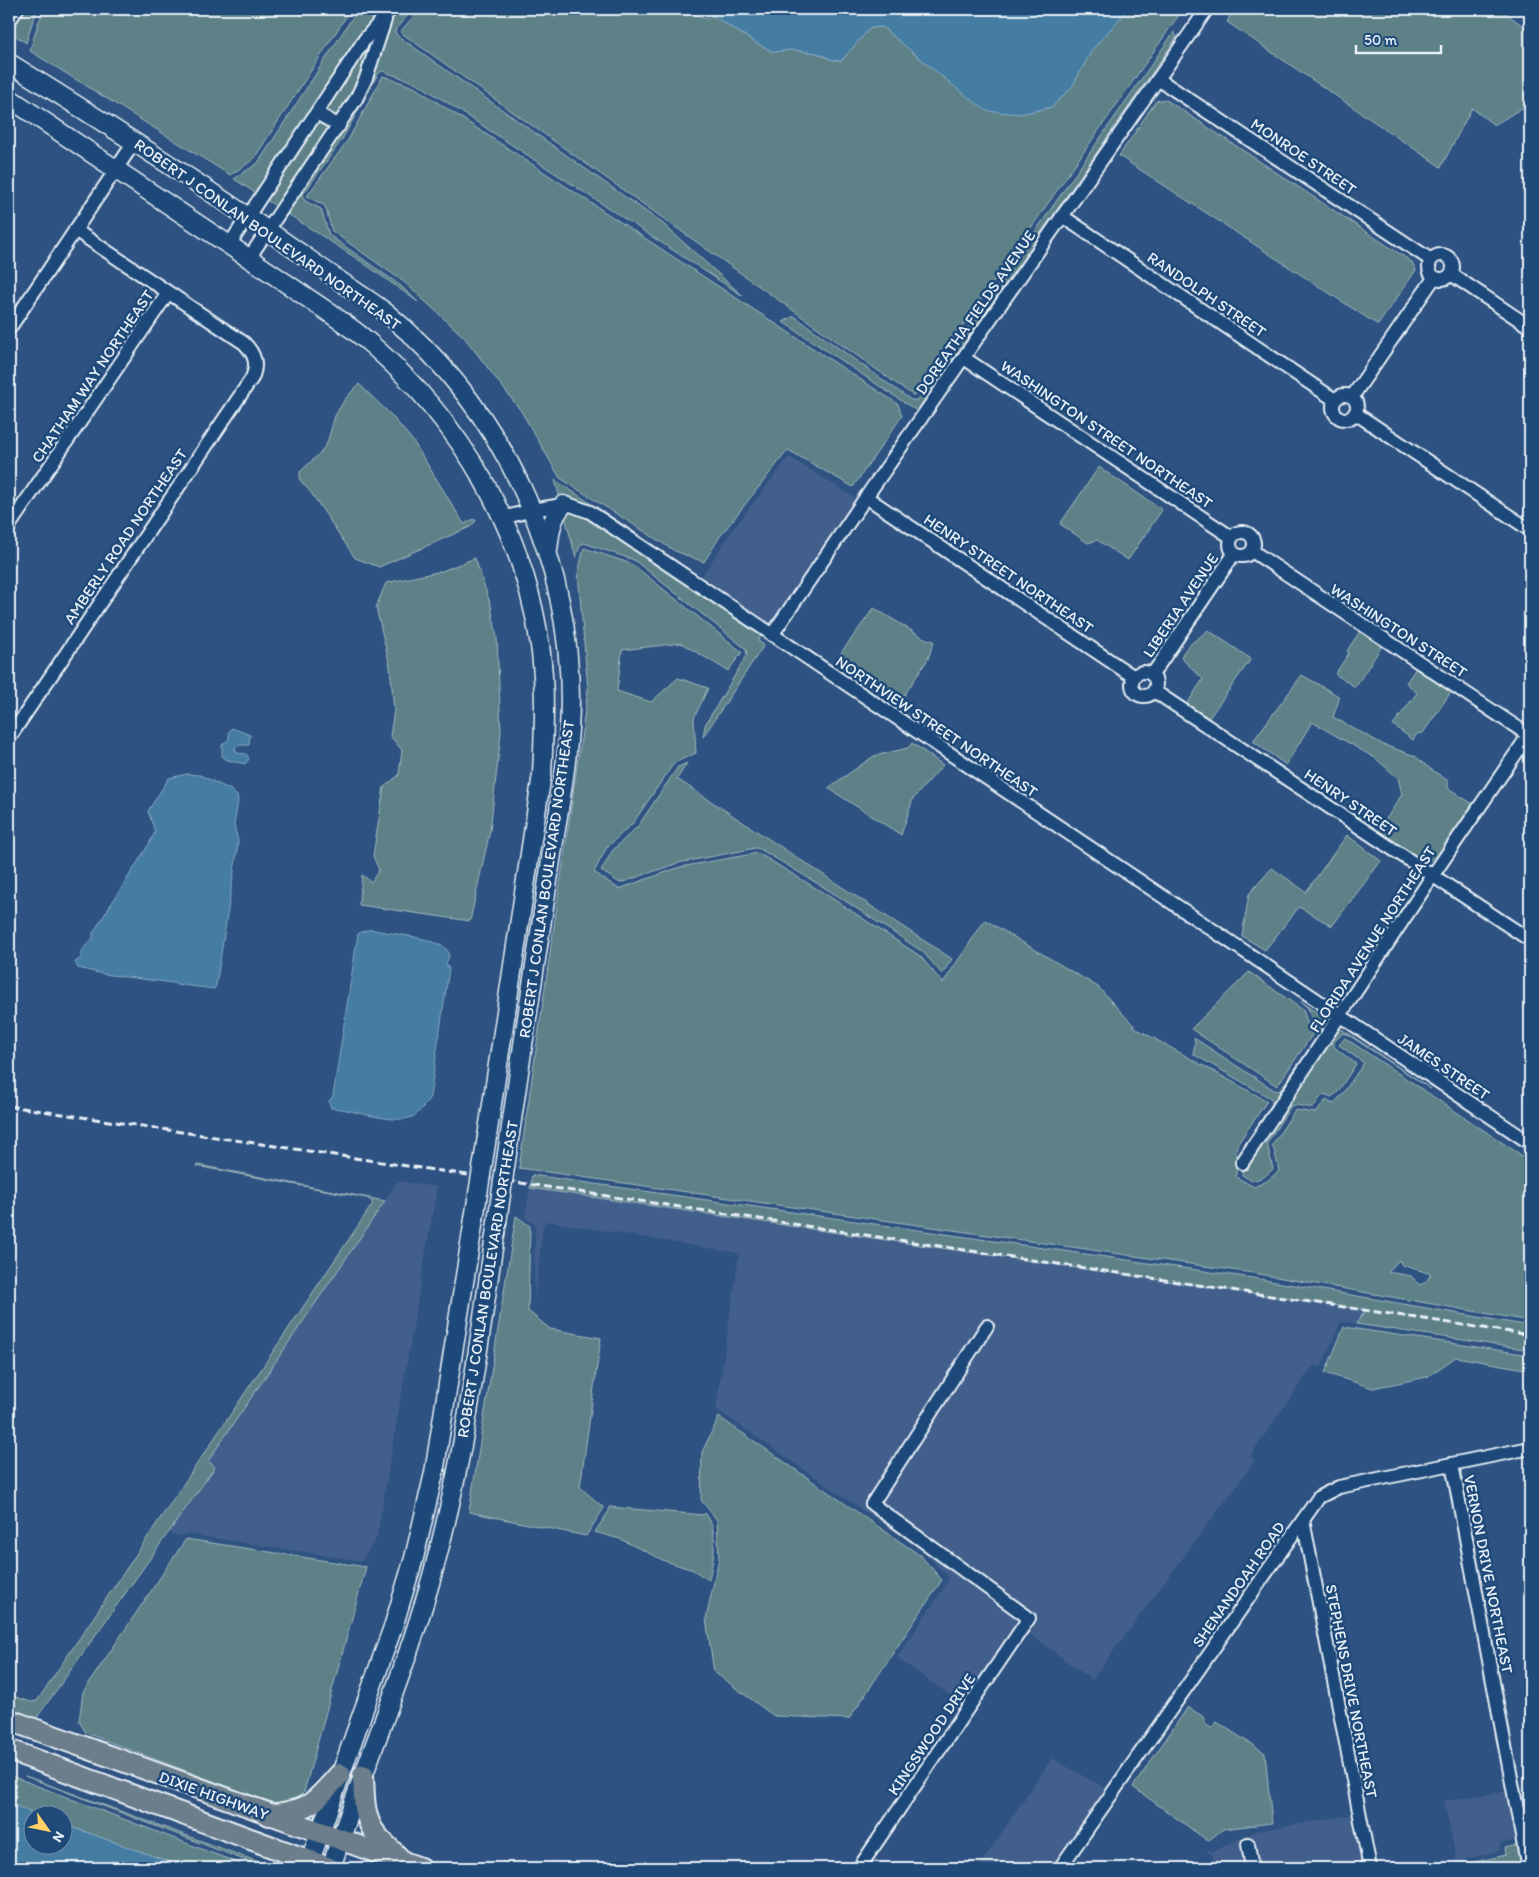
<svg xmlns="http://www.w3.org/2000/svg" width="1539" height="1877" font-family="Itim,sans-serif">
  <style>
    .built { fill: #435f8c }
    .green { fill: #5d8186; stroke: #a2b9bf; fill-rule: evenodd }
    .water { fill: #447ba2; stroke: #86aac4 }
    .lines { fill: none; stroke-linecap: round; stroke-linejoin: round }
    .minor-casing { stroke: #e8f1f8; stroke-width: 16 }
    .secondary-casing { stroke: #e8f1f8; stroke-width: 21 }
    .primary-casing { stroke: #e8f1f8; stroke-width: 24 }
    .minor { stroke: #1f4a7a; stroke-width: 12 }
    .secondary { stroke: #1f4a7a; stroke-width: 18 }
    .primary { stroke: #6c7d8b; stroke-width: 20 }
    .rail { stroke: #e8f1f8; stroke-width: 3; stroke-dasharray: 8 4; stroke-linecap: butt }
    .secondary-bridge-casing { stroke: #e8f1f8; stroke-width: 21; stroke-linecap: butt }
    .secondary-bridge { stroke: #1f4a7a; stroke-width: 18 }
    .labels { text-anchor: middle; stroke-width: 5; stroke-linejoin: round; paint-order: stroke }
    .street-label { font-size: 16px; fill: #e8f1f8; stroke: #1f4a7a }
  </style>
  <rect width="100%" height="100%" fill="#2e5281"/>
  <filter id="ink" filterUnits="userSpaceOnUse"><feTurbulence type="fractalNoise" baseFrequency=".02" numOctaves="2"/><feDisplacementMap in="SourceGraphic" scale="10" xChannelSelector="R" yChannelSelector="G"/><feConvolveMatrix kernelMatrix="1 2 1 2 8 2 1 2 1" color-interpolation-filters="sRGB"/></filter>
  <g filter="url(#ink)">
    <!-- built -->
    <g class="built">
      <polygon points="789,457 857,499 769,625 700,579 733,529"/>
      <polygon points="398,1181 437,1187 377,1537 362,1561 186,1534 181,1536 168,1533 214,1467 208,1461"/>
      <polygon points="530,1188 1366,1310 1356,1324 1345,1322 1340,1323 1321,1368 1317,1365 1312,1367 1252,1453 1252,1457 1255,1461 1092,1680 1027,1632 1038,1617 870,1496 864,1505 1021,1619 961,1707 949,1698 951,1696 897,1658 947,1583 949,1576 941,1570 924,1552 716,1409 739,1255 736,1253 547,1221 543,1225 534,1306 535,1227 534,1224 525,1217"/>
      <polygon points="1052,1758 1118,1796 1066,1868 978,1868"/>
      <polygon points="1530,1788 1530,1839 1528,1843 1520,1839 1503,1843 1500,1845 1500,1851 1466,1859 1464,1861 1465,1868 1458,1868 1444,1801"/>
      <polygon points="1364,1813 1375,1868 1258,1868 1253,1838 1241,1838 1245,1868 1217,1868 1212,1855 1203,1847 1212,1852 1256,1831"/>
    </g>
    <!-- green -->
    <g class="green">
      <polygon points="9,9 39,9 33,20 26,43 9,31"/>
      <polygon points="45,9 351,9 253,160 230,175 30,51 38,23"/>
      <polygon points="358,9 413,9 396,29 395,33 398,36 662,223 743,296 417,83 382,71 378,74 343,138 302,196 305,201 321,209 329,235 401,286 418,302 362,262 234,179 258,163"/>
      <polygon points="420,9 683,9 706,19 713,16 758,44 774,52 791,50 817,53 832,60 841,61 870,28 882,27 951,84 1020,114 1052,107 1072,87 1092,50 1124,14 1125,9 1172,9 1181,12 914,396 400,32"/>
      <polygon points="1233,9 1500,9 1530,31 1530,96 1522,108 1494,125 1472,108 1441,167 1227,22"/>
      <polygon points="1174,32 1177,37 917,411 783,322 794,316 911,400 918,400"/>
      <polygon points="383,76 414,87 898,404 902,416 853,487 788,450 721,535 704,562 675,551 560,478 521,411 464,337 404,282 332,231 325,206 307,196 348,140"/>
      <polygon points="1165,99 1412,262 1416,270 1378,325 1119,156 1156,101"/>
      <polygon points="359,384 391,415 413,441 464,524 474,519 476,521 470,527 379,567 355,558 312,494 300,480 300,472 321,452 327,443 335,416 345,399"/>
      <polygon points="1099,467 1162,510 1128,560 1097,540 1088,543 1060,524"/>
      <polygon points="555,480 633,531 769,625 758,641 764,645 703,737 705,725 747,655 746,649 634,560 584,543 580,545 576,558"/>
      <path d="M584 548 632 564 742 652 728 671 681 643 622 650 617 691 651 702 678 678 708 688 694 718 696 753 674 763 633 823 607 847 594 872 619 889 680 867 758 853 827 895 920 956 943 983 985 920 1098 987 1137 1029 1267 1101 1237 1145 1236 1177 1254 1187 1267 1181 1279 1171 1275 1153 1272 1145 1295 1110 1316 1113 1326 1100 1333 1104 1341 1096 1364 1063 1339 1045 1345 1038 1530 1161V1321L1253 1273 519 1168 588 690 578 573ZM1399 1260 1402 1265 1431 1274 1426 1282 1420 1285 1411 1276 1388 1272Z"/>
      <polygon points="475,558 491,606 497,638 501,733 490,831 470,921 359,905 362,875 371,882 379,870 373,856 384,787 399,775 402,750 390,736 394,710 390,666 376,607 386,583 442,571"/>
      <polygon points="874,608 924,638 934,641 928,659 899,703 835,661"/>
      <path d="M1208 630 1251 659 1209 718 1187 704 1203 679 1181 658C1186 643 1198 640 1208 630Z"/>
      <polygon points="1360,631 1382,646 1355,687 1335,674 1349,653 1347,651"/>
      <polygon points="1416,668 1451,692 1423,733 1417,734 1413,740 1393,725 1417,693 1406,683"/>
      <polygon points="1302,675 1340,697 1333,717 1384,745 1415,756 1428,767 1448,781 1448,788 1473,804 1438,855 1429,861 1419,859 1378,832 1402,794 1398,778 1375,758 1312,722 1286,765 1253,741"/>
      <polygon points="912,743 943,765 913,799 901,835 828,788 874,756 908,748"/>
      <polygon points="687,763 677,779 952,959 942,974 923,952 830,891 760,849 756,848 678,863 620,883 601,871 612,851 638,826 678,767"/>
      <polygon points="1347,835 1381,861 1332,926 1299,907 1265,950 1242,936 1249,894 1272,868 1306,892"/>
      <polygon points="1249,972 1303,1010 1312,1035 1277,1086 1191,1029"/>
      <polygon points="1301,1002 1431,1089 1347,1034 1343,1033 1334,1042 1334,1047 1356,1064 1337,1093 1331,1097 1327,1095 1322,1095 1313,1108 1295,1105 1291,1106 1267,1143 1273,1169 1264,1177 1252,1181 1242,1175 1243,1147 1272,1104 1272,1099 1193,1054 1195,1043 1194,1038 1274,1090 1279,1091 1318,1037 1308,1008"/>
      <polygon points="198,1165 385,1201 208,1461 215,1467 208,1477 33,1723 9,1714 9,1695 31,1702 37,1701 372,1205 372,1201 367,1198 196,1166"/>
      <polygon points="532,1175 1253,1278 1530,1326 1530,1350 1356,1324 1366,1310 530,1188"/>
      <polygon points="516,1216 530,1226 528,1311 550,1329 601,1338 580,1487 604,1508 586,1536 469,1512"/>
      <polygon points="1344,1327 1530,1355 1530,1370 1456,1357 1427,1377 1373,1388 1325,1373"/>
      <polygon points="719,1417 921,1556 942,1580 849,1719 774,1716 714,1672 706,1619 719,1558 717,1520 701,1500 702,1452"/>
      <path d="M609 1507 704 1515 705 1513C720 1530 713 1560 709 1580L693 1570 665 1561 620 1539 595 1532 609 1511Z"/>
      <polygon points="186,1539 366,1567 304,1792 288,1807 247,1794 86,1733 79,1721 83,1692"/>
      <polygon points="1188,1707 1205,1718 1205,1724 1211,1728 1217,1722 1265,1753 1272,1823 1223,1829 1208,1841 1133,1787"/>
      <path d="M9 1775 251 1868H187L63 1824 62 1814C37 1814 31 1814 9 1801Z"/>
      <polygon points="25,1776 275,1868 265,1868"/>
      <polygon points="1520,1844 1522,1868 1470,1868 1470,1863 1506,1855 1505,1848"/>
    </g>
    <!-- water -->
    <g class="water">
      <polygon points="702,9 1125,9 1124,14 1092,50 1072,87 1052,107 1020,114 987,111 951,84 882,27 870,28 841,61 833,60 817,53 791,50 774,52 758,44"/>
      <path d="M232 728 250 735 249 745H240L235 748 237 753C243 754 247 752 249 759L245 764 227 760 222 756V745L229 739V732Z"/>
      <path d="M187 774 200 775 231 790 237 796 238 801 234 825 238 841 237 852 216 986 214 989 182 985 179 986 173 983 103 974 78 968 75 962 81 958C81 950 87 943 93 939V933L149 844 155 832 148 811 169 778Z"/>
      <path d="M371 929C386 934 442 937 448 952 450 956 448 959 446 963L449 969 430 1097C425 1104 420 1113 412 1117 396 1124 358 1112 341 1109L331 1108 329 1101 333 1096 358 934 361 932Z"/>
      <polygon points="9,1805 37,1814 32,1814 32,1844 62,1844 63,1824 187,1868 9,1868"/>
    </g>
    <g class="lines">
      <defs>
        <g id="minor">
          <polyline points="9,21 17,9"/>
          <polyline points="1158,79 1431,260"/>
          <polyline points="317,113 339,126"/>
          <polyline points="1062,216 1335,400"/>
          <polyline points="229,245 365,39 391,9"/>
          <circle cx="1441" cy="267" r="12"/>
          <polyline points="249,258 356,99 366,78 385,20"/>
          <polyline points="1451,274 1530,327"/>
          <polyline points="9,329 135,141"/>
          <polyline points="964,358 1231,537"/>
          <circle cx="1345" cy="407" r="12"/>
          <polyline points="1352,397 1434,278"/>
          <polyline points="1355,413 1530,530"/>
          <polyline points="866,497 1134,677"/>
          <polyline points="503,518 532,510 568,504 590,512 1530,1143"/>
          <polyline points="9,526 168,293"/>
          <circle cx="1242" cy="544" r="12"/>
          <polyline points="1252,551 1530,736"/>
          <polyline points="772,635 866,497 1207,9"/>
          <circle cx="1144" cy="684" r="12"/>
          <polyline points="1152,675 1234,554"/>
          <polyline points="1154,691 1530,940"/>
          <path d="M9 738 252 378C258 364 255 354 244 343L75 230"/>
          <polyline points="1242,1163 1433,875 1530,733"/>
          <polyline points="1452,1464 1528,1868"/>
          <polyline points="1303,1520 1370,1868"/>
          <polyline points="1248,1844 1252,1868"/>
          <polyline points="859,1868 1029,1618 872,1504 987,1326"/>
          <polyline points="1060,1868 1319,1497 1339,1487 1530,1448"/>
        </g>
        <g id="secondary">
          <path d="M9 63C91 114 172 165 252 220 282 240 311 261 340 281 357 293 375 303 390 316 502 409 570 554 570 700 570 758 557 817 549 874 535 963 522 1051 509 1140"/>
          <path d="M9 98C83 148 158 197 232 247 259 265 286 283 312 301 333 315 354 329 372 345 461 423 523 527 540 645 546 688 544 731 542 774L487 1137"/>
          <path d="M548 550C550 533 551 518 563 505"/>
          <polyline points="310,1861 394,1624 414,1558 434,1473 474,1219"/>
          <path d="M331 1868C364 1765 409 1665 436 1561 466 1450 480 1335 497 1222"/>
        </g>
        <g id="primary">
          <polyline points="9,1720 420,1868"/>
          <polyline points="9,1750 329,1868"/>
          <path d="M363 1775C364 1794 363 1814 373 1830 380 1841 392 1850 401 1860"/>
          <path d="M269 1815C311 1810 313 1804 340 1774"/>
        </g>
      </defs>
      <!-- minor casing -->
      <use href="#minor" class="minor-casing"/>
      <!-- secondary casing -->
      <use href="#secondary" class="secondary-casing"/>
      <!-- primary casing -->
      <use href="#primary" class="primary-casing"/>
      <!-- minor -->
      <use href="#minor" class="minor"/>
      <!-- secondary -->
      <use href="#secondary" class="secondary"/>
      <!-- primary -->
      <use href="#primary" class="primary"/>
      <!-- rail -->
      <polyline class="rail" points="9,1106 1530,1335"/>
      <defs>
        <g id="secondary-bridge">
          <polyline points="474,1219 487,1137"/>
          <polyline points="497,1222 509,1140"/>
        </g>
      </defs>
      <!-- secondary-bridge casing -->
      <use href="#secondary-bridge" class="secondary-bridge-casing"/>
      <!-- secondary-bridge -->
      <use href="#secondary-bridge" class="secondary-bridge"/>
    </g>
  </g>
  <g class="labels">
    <!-- street labels -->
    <g class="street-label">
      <text transform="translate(1304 156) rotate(34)" y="6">MONROE STREET</text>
      <text transform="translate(268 234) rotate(35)" y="6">ROBERT J CONLAN BOULEVARD NORTHEAST</text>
      <text transform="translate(1207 294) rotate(34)" y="6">RANDOLPH STREET</text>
      <text transform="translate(975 312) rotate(-55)" y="6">DOREATHA FIELDS AVENUE</text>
      <text transform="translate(92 376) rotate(-56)" y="6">CHATHAM WAY NORTHEAST</text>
      <text transform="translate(1107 434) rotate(34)" y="6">WASHINGTON STREET NORTHEAST</text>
      <text transform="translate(125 536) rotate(-56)" y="6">AMBERLY ROAD NORTHEAST</text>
      <text transform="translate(1009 573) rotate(34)" y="6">HENRY STREET NORTHEAST</text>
      <text transform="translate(1180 605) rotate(-56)" y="6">LIBERIA AVENUE</text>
      <text transform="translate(1399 630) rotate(33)" y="6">WASHINGTON STREET</text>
      <text transform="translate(937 726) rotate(34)" y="6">NORTHVIEW STREET NORTHEAST</text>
      <text transform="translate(1351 802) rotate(34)" y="6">HENRY STREET</text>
      <text transform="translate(546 879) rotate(-82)" y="6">ROBERT J CONLAN BOULEVARD NORTHEAST</text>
      <text transform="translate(1372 939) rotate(-57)" y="6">FLORIDA AVENUE NORTHEAST</text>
      <text transform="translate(1444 1066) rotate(34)" y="6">JAMES STREET</text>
      <text transform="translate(487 1279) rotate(-81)" y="6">ROBERT J CONLAN BOULEVARD NORTHEAST</text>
      <text transform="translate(1489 1574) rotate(79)" y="6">VERNON DRIVE NORTHEAST</text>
      <text transform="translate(1238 1584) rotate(-55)" y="6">SHENANDOAH ROAD</text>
      <text transform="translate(1352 1691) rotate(79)" y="6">STEPHENS DRIVE NORTHEAST</text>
      <text transform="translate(931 1734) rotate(-56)" y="6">KINGSWOOD DRIVE</text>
      <text transform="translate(214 1795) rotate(20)" y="6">DIXIE HIGHWAY</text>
    </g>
  </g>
  <!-- margin -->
  <rect width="1539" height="1877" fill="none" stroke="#1f4a7a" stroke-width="30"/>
  <rect x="15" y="15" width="1509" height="1847" fill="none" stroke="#e8f1f8" stroke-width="2" filter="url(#ink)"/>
  <!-- north arrow -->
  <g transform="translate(48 1830) rotate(123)"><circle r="24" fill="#1f4a7a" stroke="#6f8dac"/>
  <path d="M0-4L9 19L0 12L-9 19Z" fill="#ffd166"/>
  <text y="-8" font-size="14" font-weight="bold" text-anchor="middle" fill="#e8f1f8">N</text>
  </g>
  <!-- scale -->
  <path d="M1356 45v8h85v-8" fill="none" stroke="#e8f1f8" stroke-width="2.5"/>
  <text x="1364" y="45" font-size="15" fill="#e8f1f8" stroke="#1f4a7a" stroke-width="4" paint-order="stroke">50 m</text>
</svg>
